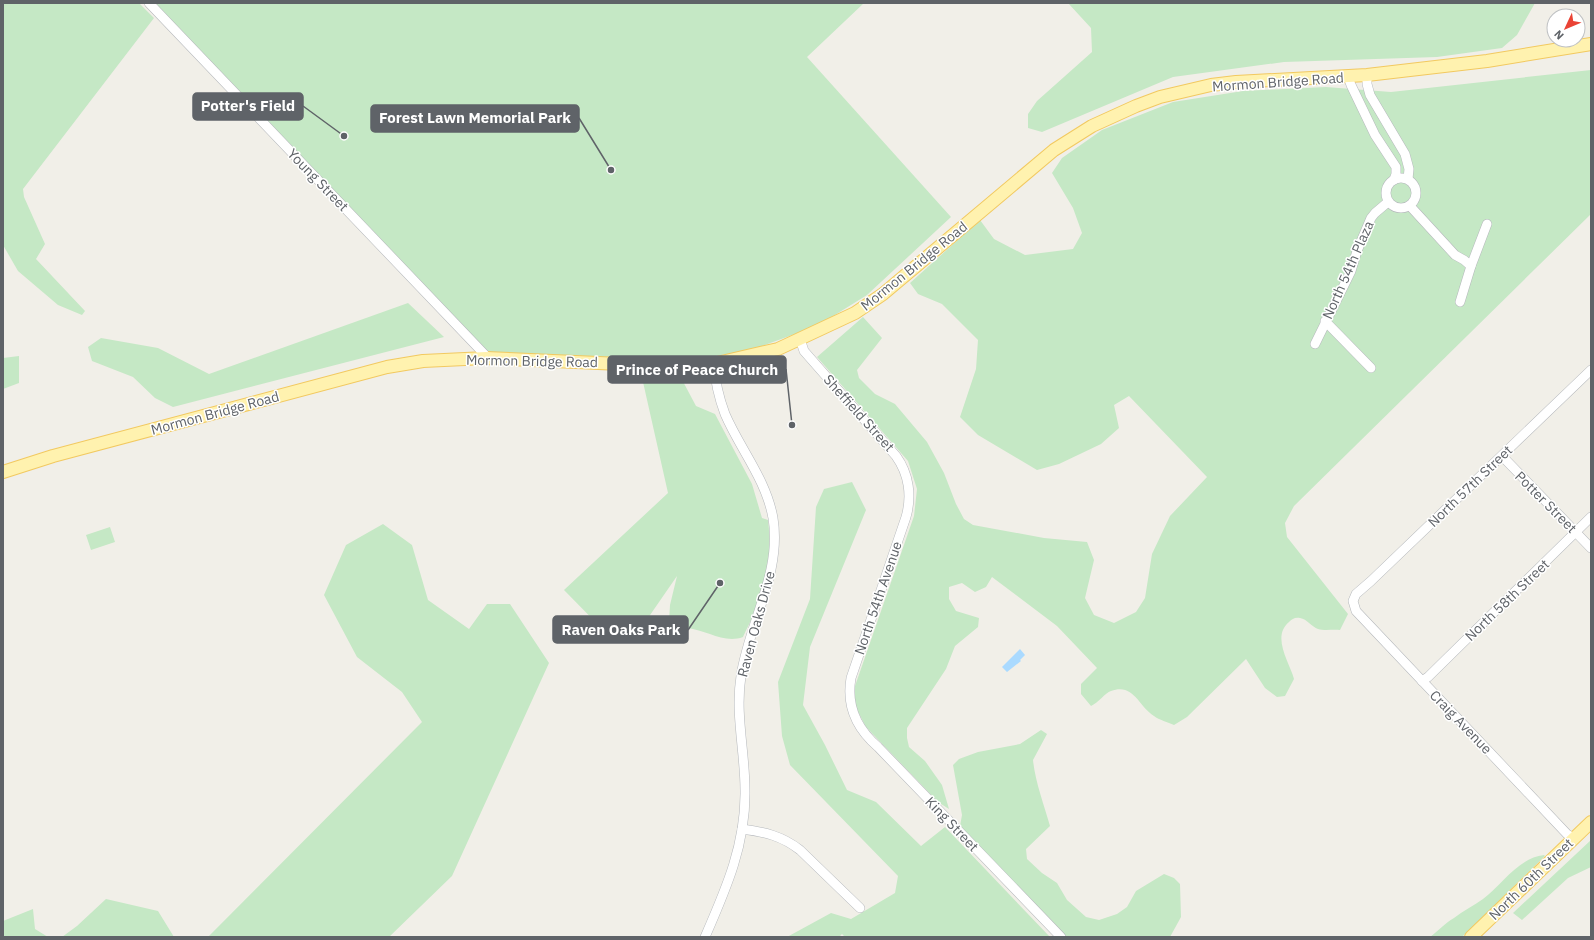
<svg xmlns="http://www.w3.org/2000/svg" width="1594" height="940" font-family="'IBM Plex Sans',sans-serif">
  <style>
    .green { fill: #c5e8c5 }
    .water { fill: #aadaff }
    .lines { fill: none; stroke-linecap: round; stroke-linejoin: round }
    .minor-casing { stroke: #b5b8bc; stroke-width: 10 }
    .major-casing { stroke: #f2c960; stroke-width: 14 }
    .minor { stroke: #fff; stroke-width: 9 }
    .major { stroke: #fff2af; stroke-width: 12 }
    .labels { text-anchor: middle; stroke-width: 3; stroke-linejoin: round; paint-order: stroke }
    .street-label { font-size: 14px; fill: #5f6368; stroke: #fff }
    .leader { fill: none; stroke: #5f6368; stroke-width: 1.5 }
    .callout-dot { fill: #5f6368; stroke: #fff; stroke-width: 1.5 }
    .callout { fill: #5f6368; stroke: #5f6368; stroke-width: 1.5 }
    .callout-label { font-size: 15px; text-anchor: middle; font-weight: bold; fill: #fff }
  </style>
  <rect width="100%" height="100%" fill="#f1efe8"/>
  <!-- green -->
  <g class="green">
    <polygon points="3,3 139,3 154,18 23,189 24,197 45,244 36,259 85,311 82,315 58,305 18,271 3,245"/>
    <polygon points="154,3 864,3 807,57 951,217 867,295 822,323 806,330 751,350 686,361 488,352"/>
    <polygon points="1068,3 1535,3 1517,35 1502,48 1437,57 1284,62 1173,77 1042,132 1028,128 1028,114 1037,101 1092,52 1091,28"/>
    <path d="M1591 70V214L1294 506 1285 523 1287 537 1348 614 1340 630C1333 629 1325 631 1318 629 1312 627 1307 619 1300 618 1295 617 1292 619 1289 622 1271 637 1290 663 1294 679L1285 696 1277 697 1265 688 1246 659 1187 717 1174 725C1168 722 1159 720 1154 716 1138 706 1134 683 1111 691 1105 693 1098 703 1091 706L1081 694V684L1097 668 1057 626 992 577 986 587 975 592 962 583 949 587V599L956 611 979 618 978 627 955 646 946 669 907 728V738L909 747 925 761 942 785 949 809 938 802 866 727 855 706V686L914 516 917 489 908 461 817 357 863 317 882 338 857 370 859 378 875 394 895 404 927 442 944 473 956 504 964 519 973 525 1044 538 1087 542 1094 560 1085 598 1094 615 1114 623 1136 612 1145 598 1152 554 1170 516 1207 477 1129 396 1114 405 1119 428 1101 444 1059 464 1037 470 978 435 960 417 976 369 978 340 942 304 918 294 910 283 980 220 994 239 1025 255 1073 249 1082 233 1073 208 1052 173 1062 158 1102 130 1173 102 1243 91 1326 87 1391 92Z"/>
    <polygon points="408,303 444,337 173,407 155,398 133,377 92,361 88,347 101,338 158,348 209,374"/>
    <polygon points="19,356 19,383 3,389 3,358"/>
    <path d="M679 374 696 406 715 414 752 484 762 518 768 520C771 543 770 569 763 591 758 607 750 622 743 637 724 644 707 630 687 628 683 628 678 630 675 631L669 622 670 605 677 576 648 618 614 641 564 590 668 493 643 382 646 375Z"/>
    <polygon points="852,482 866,510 810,647 803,705 825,745 847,790 876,802 921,846 945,827 1050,937 845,937 842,934 839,937 787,937 831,913 851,919 895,893 898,876 790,765 782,736 778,682 810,599 816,507 824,489"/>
    <polygon points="383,524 412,545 428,600 469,629 487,604 510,604 549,663 452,876 389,937 208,937 422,722 402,692 357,657 324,595 346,545"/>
    <polygon points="110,527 115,542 91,550 86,535"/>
    <path d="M1041 730 1047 734 1033 760C1035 781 1044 805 1050 826L1026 849 1027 859 1042 873 1057 883 1067 900 1086 917 1099 920 1117 914 1127 907 1136 891 1164 874 1174 878 1180 884 1181 917 1170 937H1067L960 826 962 815 953 765 959 759 978 752 1020 744Z"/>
    <polygon points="1591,840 1591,867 1568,878 1522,920 1513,913"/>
    <path d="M1544 855 1545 856 1462 937H1430C1438 931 1445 923 1454 918 1463 911 1473 906 1483 899 1502 885 1518 858 1544 855Z"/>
    <polygon points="106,899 158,911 174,937 62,937 77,926"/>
    <polygon points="33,909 35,929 48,937 3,937 3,921"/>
  </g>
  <!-- water -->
  <polygon class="water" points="1020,649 1025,655 1020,660 1021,661 1007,672 1002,667"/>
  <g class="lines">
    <defs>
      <g id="minor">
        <polyline points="149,3 488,358"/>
        <polyline points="1367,75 1367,84 1370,95 1405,154 1409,169 1408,179"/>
        <polyline points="1348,77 1351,85 1375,135 1396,167 1396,174 1394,180"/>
        <circle cx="1401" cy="193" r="15"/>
        <polyline points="1410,206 1455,255 1464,260 1471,266"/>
        <polyline points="1460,302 1471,266 1487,224"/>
        <polyline points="1325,321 1371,368"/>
        <path d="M800 339 804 351 896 456C909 474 912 496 906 517L851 678C846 707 857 729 878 747L1061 937"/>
        <polyline points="1315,344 1351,271 1357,251 1371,218 1375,213 1388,202"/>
        <polyline points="1502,456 1591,548"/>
        <polyline points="1422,681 1428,677 1591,517"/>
        <path d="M742 829C765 832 782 836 800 850L860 908"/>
        <polyline points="1573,838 1567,834 1356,611 1353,601 1356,594 1371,581 1591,370"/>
        <path d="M705 937C726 889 746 844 745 790 745 752 735 714 741 676 749 623 782 573 773 518 766 479 740 449 725 414 719 398 715 380 714 364"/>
      </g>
      <g id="major">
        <polyline points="3,472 53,456 387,367 423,361 486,358 643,365 704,366 778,349 855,313 883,294 1054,150 1092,126 1136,106 1160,97 1211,85 1236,82 1367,75 1487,61 1591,44"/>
        <polyline points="1471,937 1591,822"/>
      </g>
    </defs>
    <!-- minor casing -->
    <use href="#minor" class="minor-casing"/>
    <!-- major casing -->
    <use href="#major" class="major-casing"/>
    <!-- minor -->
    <use href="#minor" class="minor"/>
    <!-- major -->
    <use href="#major" class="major"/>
  </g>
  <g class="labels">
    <!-- street labels -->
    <g class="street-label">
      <text transform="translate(1278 82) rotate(-4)" y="5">Mormon Bridge Road</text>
      <text transform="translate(318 180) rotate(46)" y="5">Young Street</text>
      <text transform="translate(914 266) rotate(-39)" y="5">Mormon Bridge Road</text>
      <text transform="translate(1348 270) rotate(-66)" y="5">North 54th Plaza</text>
      <text transform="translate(532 361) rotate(1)" y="5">Mormon Bridge Road</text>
      <text transform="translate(215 413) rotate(-15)" y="5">Mormon Bridge Road</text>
      <text transform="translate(859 413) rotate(48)" y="5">Sheffield Street</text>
      <text transform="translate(1470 486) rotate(-44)" y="5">North 57th Street</text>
      <text transform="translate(1546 502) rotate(45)" y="5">Potter Street</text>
      <text transform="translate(878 598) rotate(-71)" y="5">North 54th Avenue</text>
      <text transform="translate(1507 600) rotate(-44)" y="5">North 58th Street</text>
      <text transform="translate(756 624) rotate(-75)" y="5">Raven Oaks Drive</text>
      <text transform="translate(1461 722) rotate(46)" y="5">Craig Avenue</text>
      <text transform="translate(952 824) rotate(46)" y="5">King Street</text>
      <text transform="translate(1531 879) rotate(-44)" y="5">North 60th Street</text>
    </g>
  </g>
  <!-- callouts -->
  <path class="leader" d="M344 136L303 106M611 170L579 118M792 425L786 369M720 583L688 630"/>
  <g class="callout-dot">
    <circle cx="344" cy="136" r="4"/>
    <circle cx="611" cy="170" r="4"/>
    <circle cx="792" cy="425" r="4"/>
    <circle cx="720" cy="583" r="4"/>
  </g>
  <g class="callout">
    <rect x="193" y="93" width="110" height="27" rx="4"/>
    <rect x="371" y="105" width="208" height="27" rx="4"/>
    <rect x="608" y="356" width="178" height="27" rx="4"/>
    <rect x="553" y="616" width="135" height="27" rx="4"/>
  </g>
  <g class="callout-label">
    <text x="248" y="111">Potter's Field</text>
    <text x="475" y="123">Forest Lawn Memorial Park</text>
    <text x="697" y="375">Prince of Peace Church</text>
    <text x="621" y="635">Raven Oaks Park</text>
  </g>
  <!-- border -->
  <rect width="1594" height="940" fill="none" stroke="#5f6368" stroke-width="8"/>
  <!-- north arrow -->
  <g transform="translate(1566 28) rotate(226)"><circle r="19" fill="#ffffff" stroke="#bfc1c3"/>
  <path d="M0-3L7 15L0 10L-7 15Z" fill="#ea4335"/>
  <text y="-6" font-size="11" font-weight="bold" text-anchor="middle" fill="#5f6368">N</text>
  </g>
</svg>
